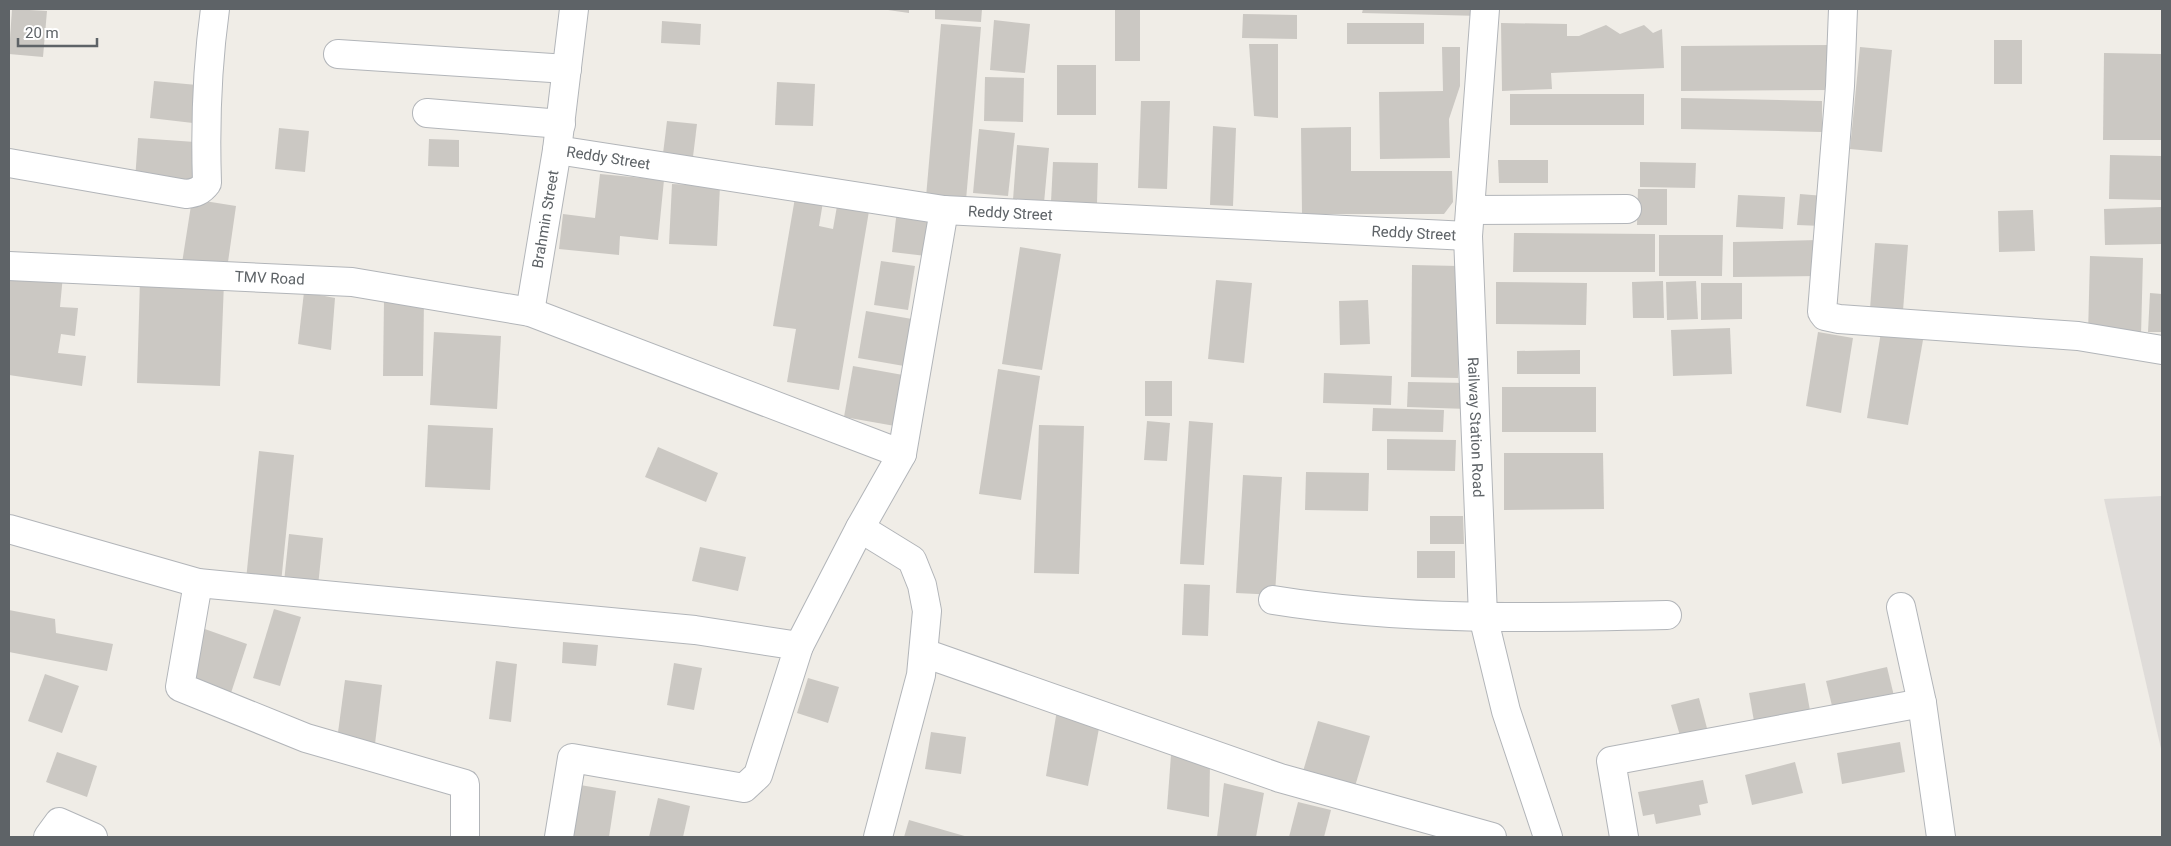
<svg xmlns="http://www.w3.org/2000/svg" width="2171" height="846" font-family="Roboto,sans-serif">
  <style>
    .industrial { fill: #dfdcd9 }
    .building { fill: #cbc8c3 }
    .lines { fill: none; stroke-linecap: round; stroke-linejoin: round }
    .minor-casing { stroke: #b2b5b9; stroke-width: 30 }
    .minor { stroke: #fff; stroke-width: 28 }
    .labels { text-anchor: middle; stroke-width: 4; stroke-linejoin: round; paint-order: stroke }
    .street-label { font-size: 15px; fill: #5e6367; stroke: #fff }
  </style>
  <rect width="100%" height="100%" fill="#f0ede7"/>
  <!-- industrial -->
  <polygon class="industrial" points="2162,496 2162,753 2104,499"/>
  <!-- building -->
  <g class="building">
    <polygon points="12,9 47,11 43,57 9,54"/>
    <polygon points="881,9 909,9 909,13"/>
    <polygon points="935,9 982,9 981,22 935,19"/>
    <polygon points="1363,9 1481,9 1481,16 1362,13"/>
    <rect x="1115" y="10" width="25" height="51"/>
    <polygon points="1243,14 1297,15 1297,39 1242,38"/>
    <polygon points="994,20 1030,24 1025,73 990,70"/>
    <polygon points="662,21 701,24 700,45 661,43"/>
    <rect x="1347" y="23" width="77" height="21"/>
    <polygon points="1501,23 1567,24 1567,36 1579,36 1606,25 1620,34 1644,25 1653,33 1662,29 1664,68 1551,73 1552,89 1502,91"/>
    <polygon points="941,24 981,27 966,200 926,197"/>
    <rect x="1994" y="40" width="28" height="44"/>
    <polygon points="1249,44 1278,44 1278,118 1254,116"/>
    <polygon points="1832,45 1833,90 1681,91 1681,46"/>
    <polygon points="1442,47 1460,47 1460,86 1449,119 1450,158 1380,159 1379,92 1443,91"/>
    <polygon points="1860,47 1892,50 1882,152 1850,149"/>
    <polygon points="2104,53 2162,54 2162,140 2103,140"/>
    <rect x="1057" y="65" width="39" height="50"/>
    <polygon points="985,77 1024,78 1023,122 984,121"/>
    <polygon points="154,81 197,85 193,123 150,118"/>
    <polygon points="777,82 815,84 813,126 775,125"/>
    <rect x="1510" y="94" width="134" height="31"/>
    <polygon points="1681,98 1822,101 1822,132 1681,129"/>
    <polygon points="1141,101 1170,101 1167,189 1138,188"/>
    <polygon points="667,121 697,124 692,165 662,162"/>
    <polygon points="1213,126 1236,128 1233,206 1210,205"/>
    <polygon points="1351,127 1351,171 1452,171 1453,202 1444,214 1302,214 1301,128"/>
    <polygon points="279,128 309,131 305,172 275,169"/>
    <polygon points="979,129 1015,133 1008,196 973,193"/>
    <polygon points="138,138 195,142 192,185 135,180"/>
    <polygon points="429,139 459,140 459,167 428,166"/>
    <polygon points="1017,145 1049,148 1044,203 1013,200"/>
    <polygon points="2110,155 2162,156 2162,200 2109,199"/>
    <polygon points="1498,160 1548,160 1548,183 1499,183"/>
    <polygon points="1053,162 1098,163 1097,204 1051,202"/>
    <polygon points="1640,162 1696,163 1695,188 1640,187"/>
    <polygon points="600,174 664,180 658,240 620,236 619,255 559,249 563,214 595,218"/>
    <polygon points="672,184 720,186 717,246 669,244"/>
    <polygon points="1638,189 1667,189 1667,225 1637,225"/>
    <polygon points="796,192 824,196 819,226 833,229 837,206 869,211 839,390 787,382 796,329 773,326"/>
    <polygon points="1800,194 1824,196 1822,226 1797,225"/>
    <polygon points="1738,195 1785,197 1783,229 1736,227"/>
    <polygon points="192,199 236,206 227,269 182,263"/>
    <polygon points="2162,207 2162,244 2105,245 2104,209"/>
    <polygon points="897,210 932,213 926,256 892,252"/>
    <polygon points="2033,210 2035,251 1999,252 1998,211"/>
    <polygon points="1514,233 1655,234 1655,272 1513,272"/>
    <polygon points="1659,235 1723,235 1722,276 1659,276"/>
    <polygon points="1818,240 1819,276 1733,277 1733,242"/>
    <polygon points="1875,243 1908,245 1903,311 1870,309"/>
    <polygon points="1020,247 1061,254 1042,370 1002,364"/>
    <polygon points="2090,256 2143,258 2141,336 2088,335"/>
    <polygon points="881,261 915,266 908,310 874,305"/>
    <polygon points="1412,265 1459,266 1458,378 1411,377"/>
    <polygon points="9,273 63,275 60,307 78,308 75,336 61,334 58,353 86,356 82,386 9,375"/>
    <polygon points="140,279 224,282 220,386 137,383"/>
    <polygon points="1216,280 1252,283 1244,363 1208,359"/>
    <polygon points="1663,281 1664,318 1633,318 1632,282"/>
    <polygon points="1696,281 1698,319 1667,320 1666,282"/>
    <polygon points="1496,282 1587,283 1586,325 1496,324"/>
    <polygon points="1701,283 1742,283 1742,319 1701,320"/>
    <polygon points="304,292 335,298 331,350 298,344"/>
    <polygon points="2150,293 2162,294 2162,332 2148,332"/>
    <polygon points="384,300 424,300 423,376 383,376"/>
    <polygon points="1368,300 1370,344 1340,345 1339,301"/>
    <polygon points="866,311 912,319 904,366 858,358"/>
    <polygon points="1730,328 1732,374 1673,376 1671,330"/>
    <polygon points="434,332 501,336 497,409 430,405"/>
    <polygon points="1818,332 1853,338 1841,413 1806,406"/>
    <polygon points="1881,332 1923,340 1908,425 1867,418"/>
    <polygon points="1580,350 1580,374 1517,374 1517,351"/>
    <polygon points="853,366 903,375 895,426 844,417"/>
    <polygon points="998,369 1040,376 1021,500 979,494"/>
    <polygon points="1324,373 1392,376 1391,405 1323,403"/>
    <rect x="1145" y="381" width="27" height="35"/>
    <polygon points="1408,382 1469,383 1468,409 1407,407"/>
    <rect x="1502" y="387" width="94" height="45"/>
    <polygon points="1373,408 1444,410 1443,432 1372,431"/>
    <polygon points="1147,421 1170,423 1167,461 1144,460"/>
    <polygon points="1189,421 1213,423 1204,565 1180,564"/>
    <polygon points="428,425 493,428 490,490 425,487"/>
    <polygon points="1039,425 1084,426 1079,574 1034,573"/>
    <polygon points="1387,439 1456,440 1455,471 1387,470"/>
    <polygon points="658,447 718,473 706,502 645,477"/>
    <polygon points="259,451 294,455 281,583 246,580"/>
    <polygon points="1504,453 1603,453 1604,509 1504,510"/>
    <polygon points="1306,472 1369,473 1368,511 1305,510"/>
    <polygon points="1243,475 1282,477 1275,595 1236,593"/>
    <polygon points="1430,516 1463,516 1464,544 1430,544"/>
    <polygon points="289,534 323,538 318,586 284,582"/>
    <polygon points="700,547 746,557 738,591 692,581"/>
    <rect x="1417" y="551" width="38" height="27"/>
    <polygon points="1184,584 1210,585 1208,636 1182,635"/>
    <polygon points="274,609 301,617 280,686 253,678"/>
    <polygon points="9,610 55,619 56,633 113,644 107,671 9,652"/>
    <polygon points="202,628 247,644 230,696 184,681"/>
    <polygon points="563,642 598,645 596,666 562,663"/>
    <polygon points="496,661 517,664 511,722 489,719"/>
    <polygon points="674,663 702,668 694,710 667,705"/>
    <polygon points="1887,667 1894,696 1833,710 1826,681"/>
    <polygon points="45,674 79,686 62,733 28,721"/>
    <polygon points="808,678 839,687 828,723 797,713"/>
    <polygon points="345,680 382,685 375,744 337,740"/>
    <polygon points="1805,683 1811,716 1755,727 1749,693"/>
    <polygon points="1699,698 1708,732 1681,739 1671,705"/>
    <polygon points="1058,704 1101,718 1088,786 1046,776"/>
    <polygon points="1318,721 1370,736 1353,793 1301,778"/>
    <polygon points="931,732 966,737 961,774 925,769"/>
    <polygon points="1900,742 1905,772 1842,784 1837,753"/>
    <polygon points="57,752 97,766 87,797 46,782"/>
    <polygon points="1171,755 1210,765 1209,817 1167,809"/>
    <polygon points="1795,762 1803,793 1752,805 1745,775"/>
    <polygon points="1703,780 1708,803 1699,805 1701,815 1656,824 1654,814 1643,816 1638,792"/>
    <polygon points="1224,783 1264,793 1256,837 1217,837"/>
    <polygon points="580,785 616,791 609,837 572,836"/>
    <polygon points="658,798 690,806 683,837 649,837"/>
    <polygon points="1298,802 1331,810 1324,837 1289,837"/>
    <polygon points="909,820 968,837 904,837"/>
  </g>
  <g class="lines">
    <defs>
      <g id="minor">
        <path id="s1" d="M1485 9 1468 236 1483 616 1506 711 1548 837"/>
        <polyline points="1843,9 1840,86 1822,312 1825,316 1839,319 2078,336 2162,350"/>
        <polyline points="338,54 567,69"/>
        <polyline points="427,113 561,124"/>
        <path id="s2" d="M557 150 944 210 1468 236"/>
        <path d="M9 163 186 194C195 193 201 191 207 183 205 124 207 67 215 9"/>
        <polyline points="1470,210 1627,209"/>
        <path id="s3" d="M9 266 352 282 530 312 902 454"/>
        <path id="s4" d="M530 312 557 150 574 9"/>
        <polyline points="860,528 912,560 922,585 927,611 921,675 878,837"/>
        <polyline points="9,529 198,583 695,630 799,646 758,775 744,788 572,758 559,837"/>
        <polyline points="198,583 180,687 306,738 465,784 465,837"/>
        <path d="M1273 600C1403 621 1535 618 1667 615"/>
        <polyline points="1901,607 1922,703 1941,837"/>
        <polyline points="799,646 860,528 902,454 944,210"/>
        <polyline points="924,653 1280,778 1492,837"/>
        <polyline points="48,837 59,822 93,837"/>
        <polyline points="1624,837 1611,761 1922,703"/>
      </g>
    </defs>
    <!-- minor casing -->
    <use href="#minor" class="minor-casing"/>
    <!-- minor -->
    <use href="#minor" class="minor"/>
  </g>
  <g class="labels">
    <!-- street labels -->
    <g class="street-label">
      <text dy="5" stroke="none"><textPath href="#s2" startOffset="52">Reddy Street</textPath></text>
      <text dy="5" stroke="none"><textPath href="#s2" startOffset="458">Reddy Street</textPath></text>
      <text dy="5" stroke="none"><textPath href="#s4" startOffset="94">Brahmin Street</textPath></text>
      <text dy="5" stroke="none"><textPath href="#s2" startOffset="862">Reddy Street</textPath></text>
      <text dy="5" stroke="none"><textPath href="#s3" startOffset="261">TMV Road</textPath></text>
      <text dy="5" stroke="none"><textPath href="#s1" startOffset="419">Railway Station Road</textPath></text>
    </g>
  </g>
  <!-- border -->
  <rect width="2171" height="846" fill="none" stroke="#5e6367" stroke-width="20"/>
  <!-- scale -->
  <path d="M18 38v8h79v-8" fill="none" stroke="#5e6367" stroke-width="2.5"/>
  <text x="25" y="38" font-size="15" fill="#5e6367" stroke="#ffffff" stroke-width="4" paint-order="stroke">20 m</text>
</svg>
